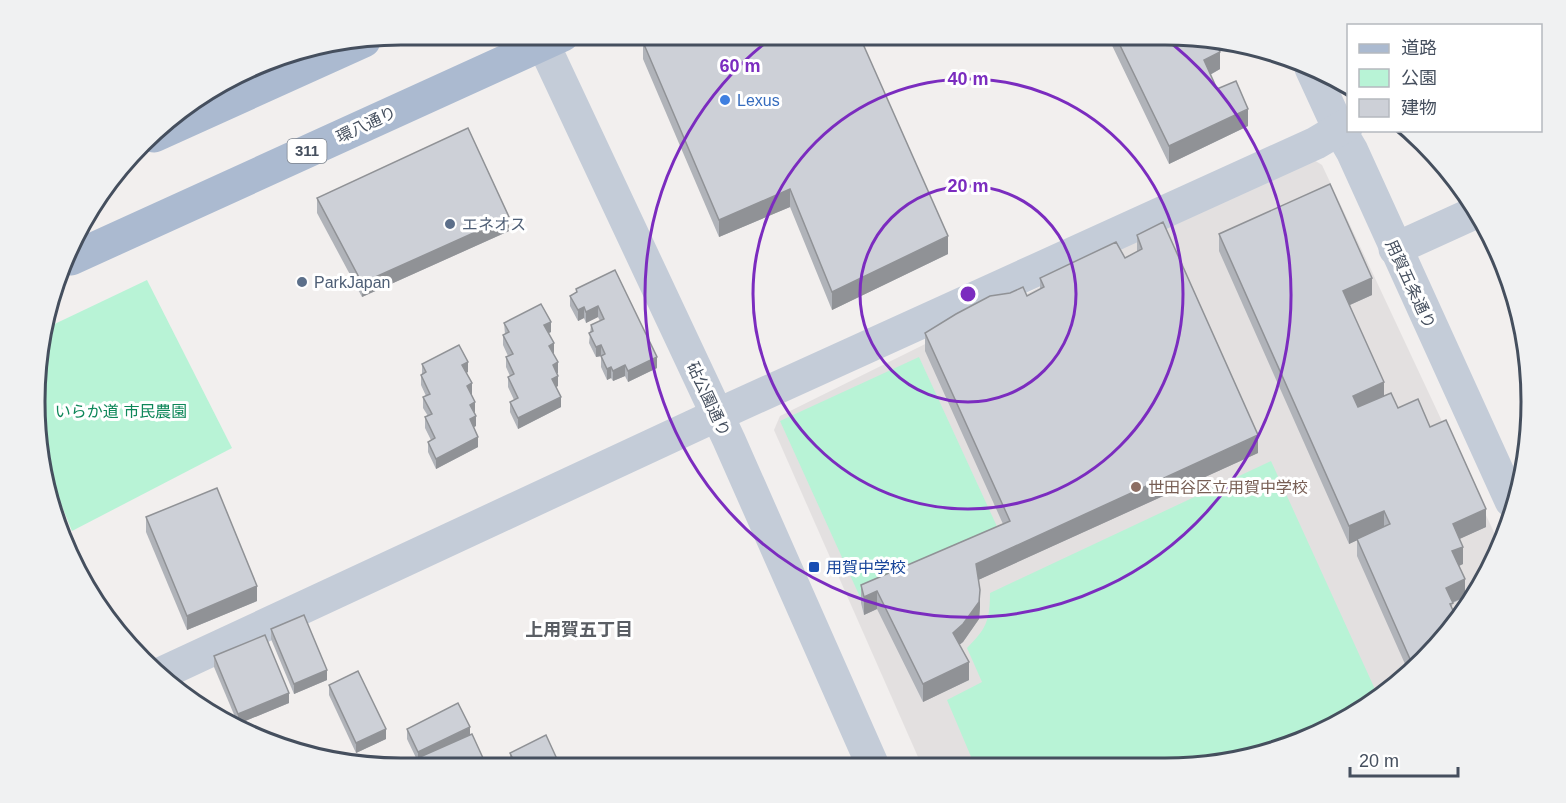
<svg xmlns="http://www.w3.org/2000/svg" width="1566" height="803" font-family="Arial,'Noto Sans JP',sans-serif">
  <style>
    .education { fill: #e3e0e0 }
    .green { fill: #b8f3d6 }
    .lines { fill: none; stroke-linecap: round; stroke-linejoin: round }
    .minor { stroke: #c4ccd8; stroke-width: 33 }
    .major { stroke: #abbad0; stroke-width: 33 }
    .wall { fill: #b0b3b9 }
    .shaded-wall { fill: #909296 }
    .building { fill: #cdd0d7; stroke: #909296; stroke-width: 1.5 }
    .ring { fill: none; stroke: #7b2cbf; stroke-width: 3 }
    .shop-dot { fill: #3f7fe0; stroke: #fff; stroke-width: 2 }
    .service-dot { fill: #5c6f8a; stroke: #fff; stroke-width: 2 }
    .education-dot { fill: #8d6e63; stroke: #fff; stroke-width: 2 }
    .transit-dot { fill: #1a4fb4; stroke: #fff; stroke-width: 2 }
    .labels { text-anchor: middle; stroke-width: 6; stroke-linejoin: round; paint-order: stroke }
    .shield { fill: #fff; stroke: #7d848e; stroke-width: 1.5 }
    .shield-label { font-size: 15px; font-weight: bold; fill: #454f5e }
    .shop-label { font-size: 16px; fill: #366cbe; stroke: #fff; text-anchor: start }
    .street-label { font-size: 16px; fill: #454f5e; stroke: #fff }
    .service-label { font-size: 16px; fill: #4e5e75; stroke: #fff; text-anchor: start }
    .park-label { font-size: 16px; fill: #0e8759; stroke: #fff }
    .education-label { font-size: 16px; fill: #785e54; stroke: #fff; text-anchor: start }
    .transit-label { font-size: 16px; fill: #164399; stroke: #fff; text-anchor: start }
    .neighbourhood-label { font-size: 18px; font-weight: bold; fill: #5a5e64; stroke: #fff }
    .rim { fill: none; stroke: #454f5e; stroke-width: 3 }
    .centre { fill: #7b2cbf; stroke: #fff; stroke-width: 3 }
    .ring-label { font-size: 18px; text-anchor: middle; font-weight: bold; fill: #7b2cbf; stroke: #fff; stroke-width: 6; stroke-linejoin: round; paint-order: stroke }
  </style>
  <rect width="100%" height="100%" fill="#f2efee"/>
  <!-- education -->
  <polygon class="education" points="1306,155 1322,165 1499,543 1494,564 1441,643 1388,693 1305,740 1213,765 922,766 774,430 780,416"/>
  <!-- green -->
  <g class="green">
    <polygon points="147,280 232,448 72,531 38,448 42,330"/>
    <polygon points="919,357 1000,533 860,597 780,421"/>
    <path d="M1271 461 1379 698 1305 740 1213 765 975 766 947 700 982 682 967 648C986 629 990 621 990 593Z"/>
  </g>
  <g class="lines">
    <!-- minor -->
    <g class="minor">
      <polyline points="539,35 729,440 873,766"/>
      <polyline points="1311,68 1339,129 1352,151 1511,501"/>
      <polyline points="1395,249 1472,214"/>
      <polyline points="160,674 717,415 1316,143 1348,124"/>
    </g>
    <!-- major -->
    <g class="major">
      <polyline points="154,136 364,41"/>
      <polyline points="71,259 563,35"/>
    </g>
  </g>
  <!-- wall -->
  <g class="wall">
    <polygon points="907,35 924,35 911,42"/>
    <polygon points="927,35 950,35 930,45"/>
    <polygon points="1107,35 1188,35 1220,69 1210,75 1217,89 1248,126 1169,164"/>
    <polygon points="643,42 948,254 832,310 790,207 719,237 643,59"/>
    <polygon points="317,198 509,231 362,297 317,213"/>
    <polygon points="1219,234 1372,295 1350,305 1384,396 1398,408 1430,427 1486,527 1459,539 1463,564 1459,566 1465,597 1453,603 1441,643 1409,673 1357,556 1357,540 1349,544 1219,251"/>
    <polygon points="1137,235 1258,453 978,580 980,607 979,619 963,642 959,645 969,680 923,702 877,609 864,615 861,603 861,585 1003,524 925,351 925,333 1027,296 1040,289 1040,278 1125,258 1137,252"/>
    <polygon points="615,270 657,368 628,382 625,376 613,381 611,378 607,380 601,367 601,356 596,357 589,343 591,325 600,321 598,317 586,323 584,318 578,321 570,306 570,296 576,293 576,289"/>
    <polygon points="504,323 551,332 549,333 554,353 553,354 558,373 557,373 558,386 556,387 561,407 518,429 510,412 510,402 514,400 508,387 508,377 510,376 506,367 506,357 508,356 503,345 503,335 505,334"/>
    <polygon points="422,364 468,372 466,373 472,394 471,394 475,412 474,413 476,426 474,427 478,447 436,469 428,452 428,442 431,440 425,428 425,417 428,416 423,408 423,397 426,396 421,385 421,375 422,374"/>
    <polygon points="146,517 257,601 187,630 146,532"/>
    <polygon points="271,629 327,680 294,694 271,639"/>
    <polygon points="214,656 289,703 238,724 214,667"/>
    <polygon points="329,685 386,739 356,753 329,695"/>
    <polygon points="407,729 470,735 483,767 420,768 420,761 418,762 407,739"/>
    <polygon points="510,753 557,762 564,767 514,767 510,758"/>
  </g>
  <!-- shaded-wall -->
  <g class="shaded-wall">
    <polygon points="911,35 924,35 911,42"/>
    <polygon points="930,35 950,35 930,45"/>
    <polygon points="1220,52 1220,69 1204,78 1204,60"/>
    <polygon points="1248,109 1248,126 1169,164 1169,146"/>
    <polygon points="790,189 790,207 719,237 719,220"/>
    <polygon points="509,217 509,231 362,297 362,283"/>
    <polygon points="948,236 948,254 832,310 832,292"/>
    <polygon points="1372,278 1372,295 1343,308 1343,291"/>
    <polygon points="598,306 598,317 586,323 586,312"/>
    <polygon points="584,307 584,318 578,321 578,310"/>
    <polygon points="551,322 551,332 544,335 544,325"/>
    <polygon points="554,343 554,353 549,356 549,346"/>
    <polygon points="601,345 601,356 596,357 596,347"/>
    <polygon points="657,357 657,368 628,382 628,371"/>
    <polygon points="468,362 468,372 462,375 462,365"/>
    <polygon points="558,362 558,373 553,375 553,365"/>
    <polygon points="625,365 625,376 613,381 613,371"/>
    <polygon points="611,367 611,378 607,380 607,369"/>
    <polygon points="558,376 558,386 552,389 552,379"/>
    <polygon points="1384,382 1384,400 1353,414 1353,396"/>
    <polygon points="472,383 472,394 467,396 467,386"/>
    <polygon points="561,397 561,407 518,429 518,418"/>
    <polygon points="475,402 475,412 470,415 470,405"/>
    <polygon points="476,416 476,426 470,429 470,419"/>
    <polygon points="1258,435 1258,453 976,581 976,564"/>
    <polygon points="478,437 478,447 436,469 436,459"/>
    <polygon points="1486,509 1486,527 1453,542 1453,524"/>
    <polygon points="1384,511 1384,528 1349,544 1349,526"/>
    <polygon points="1463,547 1463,564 1452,569 1452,551"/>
    <polygon points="1465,579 1465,597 1446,605 1446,588"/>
    <polygon points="257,586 257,601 187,630 187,616"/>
    <polygon points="980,590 980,607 979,619 963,642 953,650 953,633"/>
    <polygon points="877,591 877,609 864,615 864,597"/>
    <polygon points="969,662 969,680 923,702 923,684"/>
    <polygon points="327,670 327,680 294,694 294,684"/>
    <polygon points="289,693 289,703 238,724 238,714"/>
    <polygon points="470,727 470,737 420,757 420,761 418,762 418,752"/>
    <polygon points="386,729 386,739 356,753 356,743"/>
    <polygon points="483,758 483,767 461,767"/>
    <polygon points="557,759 557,764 550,767 538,767"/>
  </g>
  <!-- building -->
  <g class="building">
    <polygon points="659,35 859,35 948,236 832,292 790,189 719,220 643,42"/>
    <polygon points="1115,35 1188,35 1216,43 1220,52 1204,60 1217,89 1236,81 1248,109 1169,146"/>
    <polygon points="468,128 509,217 362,283 317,198"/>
    <polygon points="1330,184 1372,278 1343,291 1384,382 1353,396 1358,407 1391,393 1398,408 1418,399 1430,427 1446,420 1486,509 1453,524 1463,547 1452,551 1465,579 1446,588 1453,603 1450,604 1457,619 1441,643 1414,668 1357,539 1390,524 1384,511 1349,526 1219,234"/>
    <polygon points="1163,222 1258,435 976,564 980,590 979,602 963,624 953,633 969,662 923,684 877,591 864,597 861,585 1010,521 925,333 956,314 990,296 1010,293 1023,287 1027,296 1044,287 1040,278 1116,242 1125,258 1142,249 1137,235"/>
    <polygon points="615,270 657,357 628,371 625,365 613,371 611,367 607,369 601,356 605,354 601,345 596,347 589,333 593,331 591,325 604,319 598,306 586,312 584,307 578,310 570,296 577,292 576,289"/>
    <polygon points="541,304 551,322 544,325 554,343 549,346 558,362 553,365 558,376 552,379 561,397 518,418 510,402 518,398 508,377 514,374 506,357 513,354 503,335 509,332 504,323"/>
    <polygon points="459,345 468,362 462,365 472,383 467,386 475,402 470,405 476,416 470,419 478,437 436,459 428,442 435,438 425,417 432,414 423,397 430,394 421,375 426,372 422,364"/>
    <polygon points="217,488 257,586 187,616 146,517"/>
    <polygon points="304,615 327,670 294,684 271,629"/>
    <polygon points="265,635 289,693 238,714 214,656"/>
    <polygon points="358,671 386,729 356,743 329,685"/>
    <polygon points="458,703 470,727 418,752 407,729"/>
    <polygon points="472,734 483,758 461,767 425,768 420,757"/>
    <polygon points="546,735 557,759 538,767 517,767 510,753"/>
    <polygon points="560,760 564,767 545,767"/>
  </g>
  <!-- distance rings -->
  <g class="ring">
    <circle cx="968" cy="294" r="108"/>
    <circle cx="968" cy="294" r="215"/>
    <path d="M1162 36A323 323 0 1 1 774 36"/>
  </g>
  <!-- markers -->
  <circle class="shop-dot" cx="725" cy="100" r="6"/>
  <g class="service-dot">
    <circle cx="450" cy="224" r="6"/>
    <circle cx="302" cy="282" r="6"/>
  </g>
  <circle class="education-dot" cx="1136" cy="487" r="6"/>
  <rect class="transit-dot" x="808" y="561" width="12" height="12" rx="3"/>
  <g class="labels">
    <!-- shield labels -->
    <rect class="shield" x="287.5" y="139" width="39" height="24" rx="4.5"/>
    <g class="shield-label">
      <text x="307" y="156">311</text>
    </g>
    <!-- shop labels -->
    <g class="shop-label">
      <text x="737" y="106">Lexus</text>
    </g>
    <!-- street labels -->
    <g class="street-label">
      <text transform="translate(366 124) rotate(-25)" y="6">環八通り</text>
      <text transform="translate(1411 284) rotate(65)" y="6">用賀五条通り</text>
      <text transform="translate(709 399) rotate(65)" y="6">砧公園通り</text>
    </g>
    <!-- service labels -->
    <g class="service-label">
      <text x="462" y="230">エネオス</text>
      <text x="314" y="288">ParkJapan</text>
    </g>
    <!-- park labels -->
    <g class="park-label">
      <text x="121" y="417">いらか道 市民農園</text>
    </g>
    <!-- education labels -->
    <g class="education-label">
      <text x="1148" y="493">世田谷区立用賀中学校</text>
    </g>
    <!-- transit labels -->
    <g class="transit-label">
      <text x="826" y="573">用賀中学校</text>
    </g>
    <!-- neighbourhood labels -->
    <g class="neighbourhood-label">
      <text x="579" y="636">上用賀五丁目</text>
    </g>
  </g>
  <!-- crop -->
  <path d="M0 0H1566V803H0ZM401 45H1165A356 356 0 0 1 1521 401V402A356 356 0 0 1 1165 758H401A356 356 0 0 1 45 402V401A356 356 0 0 1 401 45Z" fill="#f0f1f2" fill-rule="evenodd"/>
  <path class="rim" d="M401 45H1165A356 356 0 0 1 1521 401V402A356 356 0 0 1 1165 758H401A356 356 0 0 1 45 402V401A356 356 0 0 1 401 45Z"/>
  <circle cx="968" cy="294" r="9" class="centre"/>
  <g class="ring-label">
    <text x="740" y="72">60 m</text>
    <text x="968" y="85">40 m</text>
    <text x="968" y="192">20 m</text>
  </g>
  <!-- legend -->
  <rect x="1347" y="24" width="195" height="108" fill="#ffffff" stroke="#b5b9bf" stroke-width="1.5"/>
  <rect x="1359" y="44" width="30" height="9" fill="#abbad0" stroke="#b5b9bf" stroke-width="1.5"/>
  <text x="1401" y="54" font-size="18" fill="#454f5e">道路</text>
  <rect x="1359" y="69" width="30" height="18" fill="#b8f3d6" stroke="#b5b9bf" stroke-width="1.5"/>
  <text x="1401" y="84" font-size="18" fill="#454f5e">公園</text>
  <rect x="1359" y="99" width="30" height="18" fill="#cdd0d7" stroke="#b5b9bf" stroke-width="1.5"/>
  <text x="1401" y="114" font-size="18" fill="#454f5e">建物</text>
  <!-- scale -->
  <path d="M1350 767v9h108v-9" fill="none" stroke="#454f5e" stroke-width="3"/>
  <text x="1359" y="767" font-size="18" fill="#454f5e" stroke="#ffffff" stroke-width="4.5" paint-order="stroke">20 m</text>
</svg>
